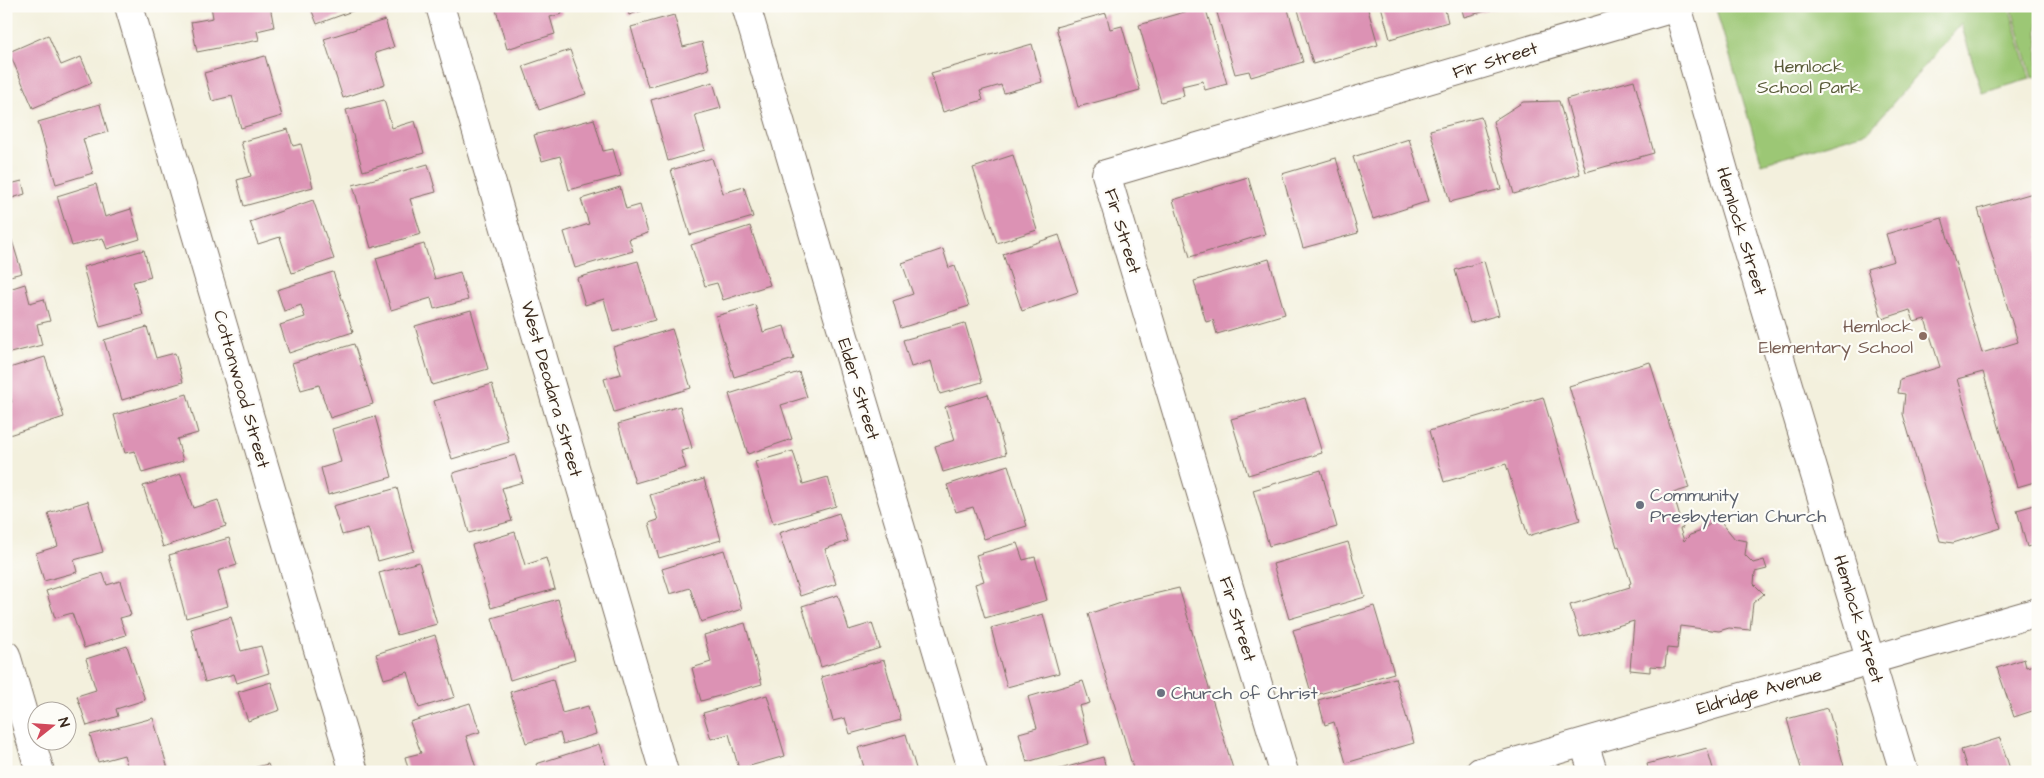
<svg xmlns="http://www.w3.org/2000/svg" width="2044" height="778" font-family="'Architects Daughter',sans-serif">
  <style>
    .green { fill: #9cc774; stroke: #6c7849 }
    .building { fill: #dc92b4 }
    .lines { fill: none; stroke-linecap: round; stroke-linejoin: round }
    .minor-casing { stroke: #7b6f61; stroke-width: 30 }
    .tertiary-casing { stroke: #7b6f61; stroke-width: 30 }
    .minor { stroke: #fff; stroke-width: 28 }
    .tertiary { stroke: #fff; stroke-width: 28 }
    .education-dot { fill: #8d6e63; stroke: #fdfcf7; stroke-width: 2 }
    .worship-dot { fill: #6b7280; stroke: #fdfcf7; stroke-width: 2 }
    .labels { text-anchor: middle; stroke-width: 4.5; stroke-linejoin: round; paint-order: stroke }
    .street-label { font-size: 18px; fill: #3b2a1e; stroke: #fdfcf7 }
    .park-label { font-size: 18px; fill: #585938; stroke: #fdfcf7 }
    .education-label { font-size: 18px; fill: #785e54; stroke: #fdfcf7; text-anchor: end }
    .worship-label { font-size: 18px; fill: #5b616d; stroke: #fdfcf7; text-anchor: start }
  </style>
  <rect width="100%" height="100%" fill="#fdfcf7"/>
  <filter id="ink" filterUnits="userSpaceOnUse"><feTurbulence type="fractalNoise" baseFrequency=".02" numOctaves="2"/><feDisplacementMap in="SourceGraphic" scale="10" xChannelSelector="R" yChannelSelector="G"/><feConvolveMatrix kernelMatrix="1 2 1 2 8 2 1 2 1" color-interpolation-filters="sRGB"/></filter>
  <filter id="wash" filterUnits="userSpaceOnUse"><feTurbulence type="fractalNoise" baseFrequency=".0096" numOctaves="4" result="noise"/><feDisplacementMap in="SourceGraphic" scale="20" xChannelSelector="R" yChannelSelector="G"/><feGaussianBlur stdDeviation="1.12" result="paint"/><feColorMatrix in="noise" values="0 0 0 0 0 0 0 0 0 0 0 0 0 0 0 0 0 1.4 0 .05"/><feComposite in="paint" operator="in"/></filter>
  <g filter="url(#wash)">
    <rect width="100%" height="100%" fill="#f3f0dd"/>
    <!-- green -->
    <g class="green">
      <polygon points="1715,6 1976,6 1974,9 1983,6 2009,6 2030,79 1982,93 1961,24 1868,132 1762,164"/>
      <polygon points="2011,6 2038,6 2038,77 2032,78"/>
    </g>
    <g id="blocks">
      <!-- building -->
      <g class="building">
        <polygon points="211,6 270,6 274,27 257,31 259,40 197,52 191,22 213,18"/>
        <polygon points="310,6 366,6 317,24"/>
        <polygon points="495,6 560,6 562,14 550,17 555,34 507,49"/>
        <polygon points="627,6 653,6 653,7 629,15"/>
        <polygon points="1205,6 1227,84 1205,90 1203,81 1182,86 1184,96 1161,102 1139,25"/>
        <polygon points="1215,6 1287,6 1303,62 1251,77 1249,71 1235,74"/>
        <polygon points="1297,6 1367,6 1378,45 1313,64"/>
        <polygon points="1381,6 1444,6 1448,22 1390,39"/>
        <polygon points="1461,6 1500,6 1500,7 1464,17"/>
        <polygon points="1106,13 1110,29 1122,26 1140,90 1078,107 1056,27"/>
        <polygon points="674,15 683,47 702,42 709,69 648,87 631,27"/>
        <polygon points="385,20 394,47 375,53 385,84 343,98 324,39"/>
        <polygon points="48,35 61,65 81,57 92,83 33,108 9,52"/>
        <polygon points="1032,44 1042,82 1004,93 1001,85 980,91 983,100 943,112 931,73"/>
        <polygon points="570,50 586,94 539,110 523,66"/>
        <polygon points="265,56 282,116 241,128 232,96 212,101 204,73"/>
        <polygon points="1634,80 1654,153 1586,172 1566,99"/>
        <polygon points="713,82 721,108 695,115 705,150 668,161 651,100"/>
        <polygon points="384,100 392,128 415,121 424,153 363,171 346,110"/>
        <polygon points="1559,101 1580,174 1514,194 1493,121 1523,102"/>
        <polygon points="100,104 108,132 83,139 93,173 56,184 38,122"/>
        <polygon points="1481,117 1501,189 1450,202 1430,130"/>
        <polygon points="594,119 603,151 613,149 621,176 569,190 560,156 542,161 534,135"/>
        <polygon points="288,129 293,146 301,144 313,187 244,206 237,180 251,176 241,142"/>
        <polygon points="1409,139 1429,201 1373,219 1353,157"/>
        <polygon points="1013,155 1037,230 997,243 973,168"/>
        <polygon points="712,158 723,193 744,187 753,217 690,235 671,170"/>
        <polygon points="1336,158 1358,233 1303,248 1282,174"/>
        <polygon points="428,164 436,192 410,199 421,234 371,248 353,185"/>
        <polygon points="1248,177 1265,234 1190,257 1173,200"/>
        <polygon points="22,181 25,194 6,200 6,185"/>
        <polygon points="96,184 105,217 131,209 140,239 107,249 103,238 72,246 57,196"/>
        <polygon points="620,187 626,209 640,205 648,233 629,239 633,251 575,268 564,232 589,224 581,199"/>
        <polygon points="2033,193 2038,207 2038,481 2017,487 1983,372 1957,379 2001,528 1953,543 1940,541 1903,414 1905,394 1898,393 1900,379 1940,367 1925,319 1914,322 1910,310 1882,319 1867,269 1894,261 1886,234 1942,218 1982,353 2018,342 1978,209"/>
        <polygon points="313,200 334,259 292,273 280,237 258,244 250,222"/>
        <polygon points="6,221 22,273 6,277"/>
        <polygon points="750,226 770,285 723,300 717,283 705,286 691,245"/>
        <polygon points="1059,235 1078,292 1022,311 1003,254"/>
        <polygon points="424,244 435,279 460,272 468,300 434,309 431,298 391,310 376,258"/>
        <polygon points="943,249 949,268 955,266 969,306 901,328 893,301 913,294 902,263"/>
        <polygon points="144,250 151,277 133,282 143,315 100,327 83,267"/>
        <polygon points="1269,259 1285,314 1217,334 1213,320 1206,322 1194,281"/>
        <polygon points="638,261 655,320 613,332 604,299 585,305 577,278"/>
        <polygon points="1484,261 1499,315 1470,323 1455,270"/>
        <polygon points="333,272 353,332 289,353 280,325 305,317 301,305 284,311 277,290"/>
        <polygon points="25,284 30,303 44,299 50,321 37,324 42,345 6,354 6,290"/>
        <polygon points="755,305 763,332 784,326 794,359 734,377 716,316"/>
        <polygon points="471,310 488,369 432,385 415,326"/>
        <polygon points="965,323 982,382 940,394 931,361 911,367 903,340"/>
        <polygon points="147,327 156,358 175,353 183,382 122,400 104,340"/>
        <polygon points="672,329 691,388 614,412 604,379 621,374 613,347"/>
        <polygon points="354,344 373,404 330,418 319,385 301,390 292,363"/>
        <polygon points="45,357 64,417 6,436 6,404 12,402 6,385 6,369"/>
        <polygon points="1650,362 1689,488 1673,493 1683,528 1680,529 1684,541 1690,535 1699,532 1718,518 1735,539 1747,541 1745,555 1753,563 1764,560 1767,569 1755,572 1754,584 1764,594 1753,603 1750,630 1729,628 1719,631 1680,626 1677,649 1667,648 1665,667 1650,666 1650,672 1630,670 1634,621 1580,637 1570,605 1630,587 1629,584 1631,583 1619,546 1617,547 1569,386"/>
        <polygon points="799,372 807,397 781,405 792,439 748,454 729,394"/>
        <polygon points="492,384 509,442 452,459 434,401"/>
        <polygon points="187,394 198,433 177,439 183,461 142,473 135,451 125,453 114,415"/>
        <polygon points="988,394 1006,454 943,472 935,446 955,440 945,407"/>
        <polygon points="1543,397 1580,520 1528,536 1506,464 1444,482 1429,431"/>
        <polygon points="1305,398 1322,453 1248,475 1231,419"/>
        <polygon points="680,406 692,448 681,451 686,468 635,483 618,424"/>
        <polygon points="375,416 392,477 328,495 321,468 341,462 332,429"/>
        <polygon points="793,451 803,484 828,477 836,506 773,524 755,462"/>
        <polygon points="515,455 523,482 502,488 512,521 469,533 453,473"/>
        <polygon points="1008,465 1027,526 984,539 973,507 956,512 947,485"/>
        <polygon points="1321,470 1337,527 1269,546 1253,490"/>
        <polygon points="181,474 193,508 218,500 226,526 163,547 143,486"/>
        <polygon points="704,479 721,540 659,558 649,523 658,520 650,495"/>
        <polygon points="397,488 414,551 378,561 368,528 342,535 333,506"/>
        <polygon points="88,501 103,552 74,560 77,572 44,581 36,553 58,546 48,513"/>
        <polygon points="2038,504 2038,544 2027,547 2017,510"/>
        <polygon points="839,513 848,541 825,549 836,584 800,596 779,533"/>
        <polygon points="515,532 525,565 546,558 555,589 491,608 472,545"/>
        <polygon points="229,538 237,565 218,571 228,606 186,618 169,555"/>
        <polygon points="1348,542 1365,597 1289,619 1273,564"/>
        <polygon points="1017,543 1023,560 1035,557 1047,600 985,618 975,584 984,581 976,555"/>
        <polygon points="724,550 742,609 701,622 690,588 670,594 662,569"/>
        <polygon points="419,562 437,624 397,635 379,573"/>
        <polygon points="103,573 107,585 120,581 131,615 120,618 126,635 84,648 72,613 55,618 46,591"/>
        <polygon points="1179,588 1234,772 1134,772 1088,614 1133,599"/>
        <polygon points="838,595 849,630 872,623 880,648 821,667 802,606"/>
        <polygon points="558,599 575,660 510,680 492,618"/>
        <polygon points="1374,606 1394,673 1312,696 1293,630"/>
        <polygon points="1043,614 1059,673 1007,687 991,628"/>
        <polygon points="231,617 241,651 261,646 269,673 237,683 234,674 205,682 191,629"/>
        <polygon points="745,623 762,684 701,701 692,668 711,662 704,635"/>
        <polygon points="435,635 455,697 419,708 408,672 384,679 376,654"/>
        <polygon points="127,646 145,700 116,709 118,716 87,726 77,696 96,690 86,659"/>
        <polygon points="2024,659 2026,667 2038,664 2038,709 2014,717 1997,668"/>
        <polygon points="884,660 901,720 850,734 845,718 833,721 821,677"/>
        <polygon points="1395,678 1414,743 1346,763 1334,722 1325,725 1318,700"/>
        <polygon points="553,679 562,713 588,706 596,734 563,744 560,733 526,743 510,692"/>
        <polygon points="1083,681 1090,703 1079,706 1089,744 1027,762 1019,733 1037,728 1028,697"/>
        <polygon points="271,682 280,710 248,721 238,692"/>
        <polygon points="767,695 785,756 739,769 729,734 711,739 703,713"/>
        <polygon points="470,703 480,732 466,736 476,768 464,772 409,772 405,757 421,753 410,722"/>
        <polygon points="1828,708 1845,770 1838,772 1802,772 1787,719"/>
        <polygon points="153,718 169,772 129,772 124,755 98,762 90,735"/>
        <polygon points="906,734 917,772 848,772 864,767 858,748"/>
        <polygon points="2000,738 2011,772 1968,772 1961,750"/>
        <polygon points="599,744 608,771 539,772 536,764"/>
        <polygon points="1707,748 1714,772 1649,772 1647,764"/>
        <polygon points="1103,757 1107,772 1053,772 1053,771"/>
        <polygon points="268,764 271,772 242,772 241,771"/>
        <polygon points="789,768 791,772 779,772 779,771"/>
      </g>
    </g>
  </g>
  <g filter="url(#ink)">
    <use href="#blocks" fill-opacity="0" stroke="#7b6f61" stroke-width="1"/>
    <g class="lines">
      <defs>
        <g id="minor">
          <polyline points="129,6 354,772"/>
          <polyline points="440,6 664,772"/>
          <polyline points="746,6 973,772"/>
          <polyline points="6,655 40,772"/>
          <polyline points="1584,743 1593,772"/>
          <polyline points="1284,772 1106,174 1677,7"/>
          <polyline points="1480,772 2038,612"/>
        </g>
        <polyline id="tertiary" points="1677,6 1728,185 1904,772"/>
      </defs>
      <!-- minor casing -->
      <use href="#minor" class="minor-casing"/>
      <!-- tertiary casing -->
      <use href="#tertiary" class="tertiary-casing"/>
      <!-- minor -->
      <use href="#minor" class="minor"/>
      <!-- tertiary -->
      <use href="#tertiary" class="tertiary"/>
    </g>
  </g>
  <!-- markers -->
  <circle class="education-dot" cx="1923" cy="336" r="5"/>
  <g class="worship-dot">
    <circle cx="1640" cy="505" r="5"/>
    <circle cx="1161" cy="693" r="5"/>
  </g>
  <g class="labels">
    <!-- street labels -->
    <g class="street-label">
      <text transform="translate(1495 60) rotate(-17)" y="6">Fir Street</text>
      <text transform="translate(1123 231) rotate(73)" y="6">Fir Street</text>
      <text transform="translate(1742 231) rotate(73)" y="6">Hemlock Street</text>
      <text transform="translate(242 389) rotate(74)" y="6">Cottonwood Street</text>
      <text transform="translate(552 389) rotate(74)" y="6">West Deodara Street</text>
      <text transform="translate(859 389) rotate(73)" y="6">Elder Street</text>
      <text transform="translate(1238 619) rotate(73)" y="6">Fir Street</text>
      <text transform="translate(1859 619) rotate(73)" y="6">Hemlock Street</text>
      <text transform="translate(1759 691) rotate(-16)" y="6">Eldridge Avenue</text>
    </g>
    <!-- park labels -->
    <g class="park-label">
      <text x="1809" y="72">Hemlock<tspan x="1809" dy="21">School Park</tspan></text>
    </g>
    <!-- education labels -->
    <g class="education-label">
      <text x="1913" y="332">Hemlock<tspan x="1913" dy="21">Elementary School</tspan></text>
    </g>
    <!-- worship labels -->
    <g class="worship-label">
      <text x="1650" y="501">Community<tspan x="1650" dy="21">Presbyterian Church</tspan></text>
      <text x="1171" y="699">Church of Christ</text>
    </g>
  </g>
  <!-- margin -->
  <rect width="2044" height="778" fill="none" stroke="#fdfcf7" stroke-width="25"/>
  <!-- north arrow -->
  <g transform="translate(52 726) rotate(73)"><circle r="24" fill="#fdfcf7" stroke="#afa8a0"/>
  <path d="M0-4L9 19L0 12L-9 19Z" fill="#d1495b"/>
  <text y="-8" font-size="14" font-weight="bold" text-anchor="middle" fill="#3b2a1e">N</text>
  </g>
</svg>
